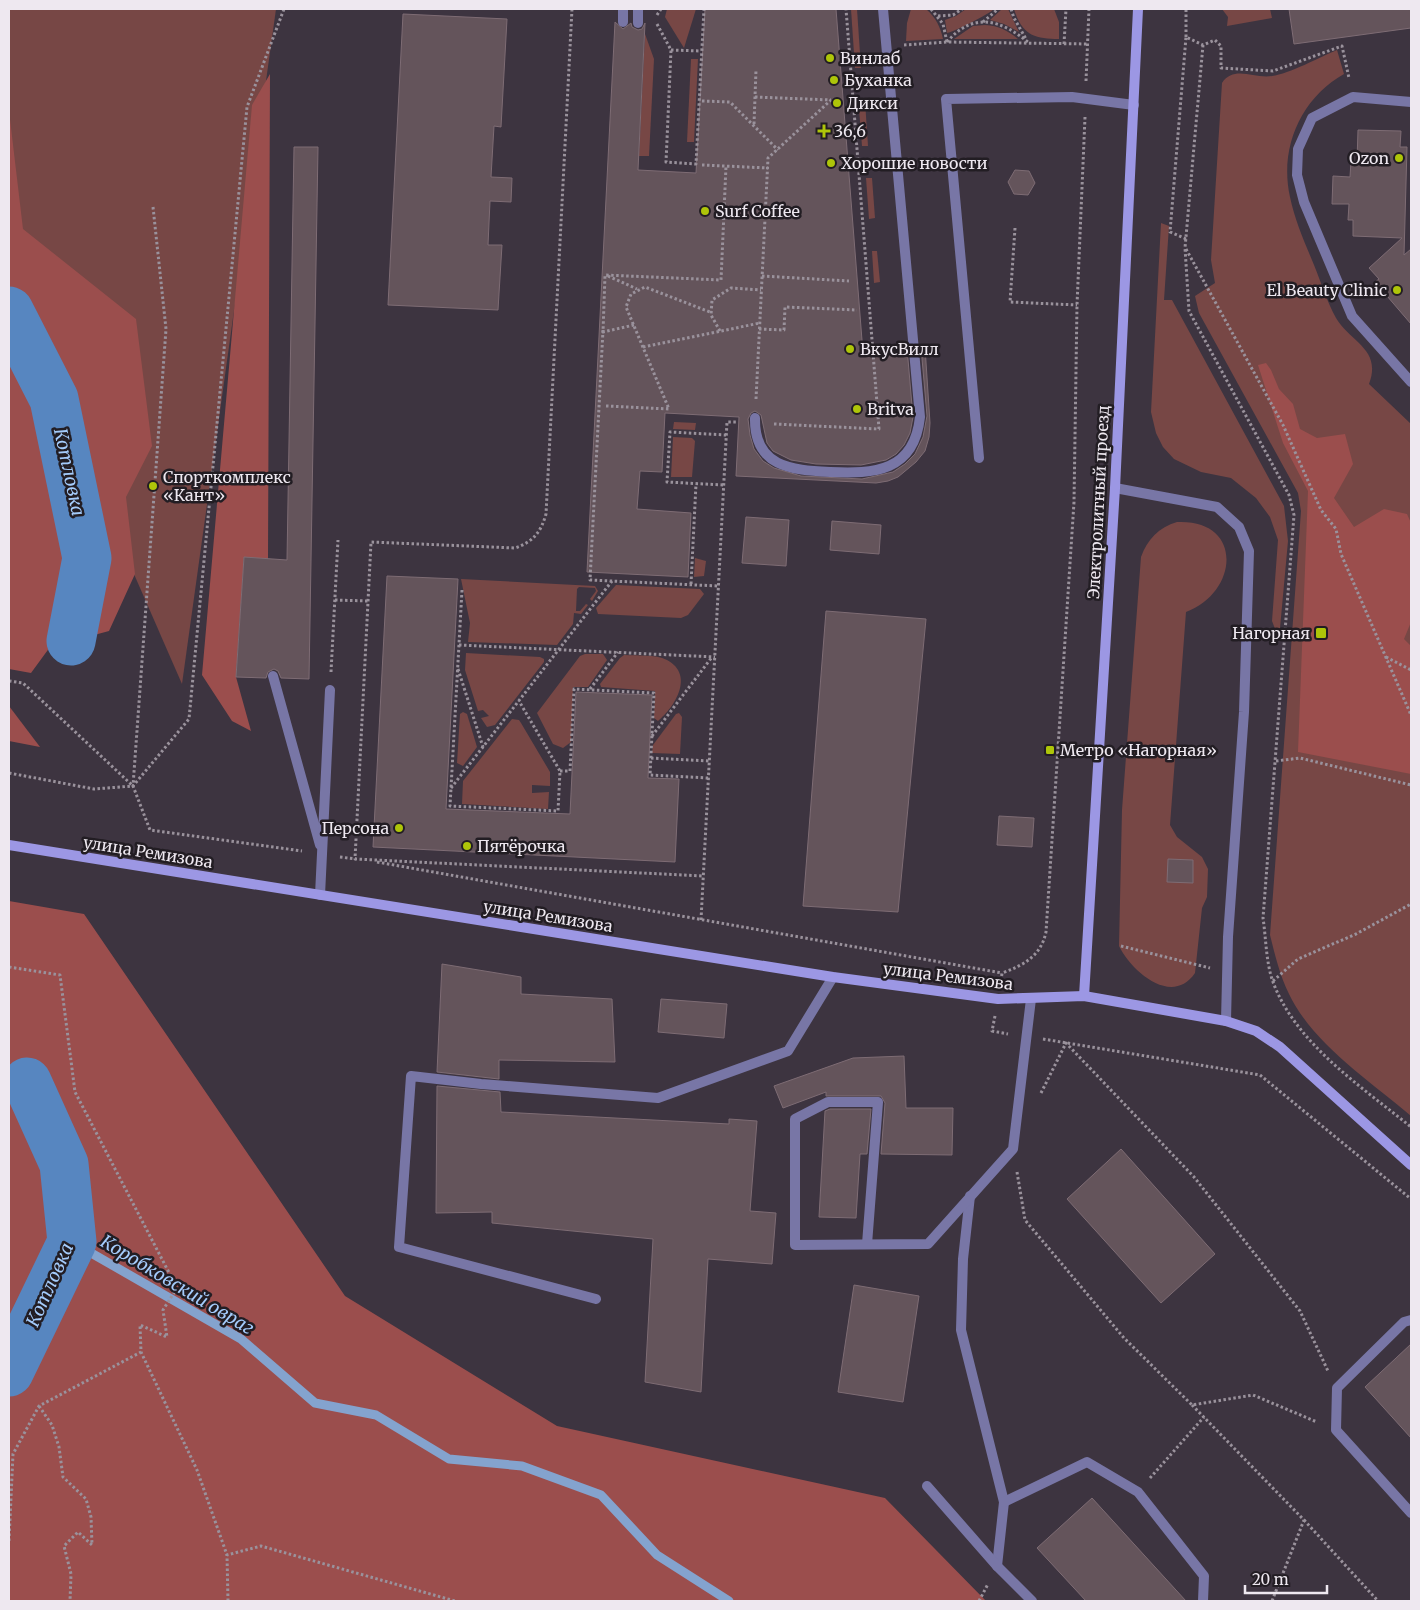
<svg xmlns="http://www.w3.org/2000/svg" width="1420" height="1610" font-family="Merriweather,serif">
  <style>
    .green { fill: #774745 }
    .forest { fill: #9b4e4d }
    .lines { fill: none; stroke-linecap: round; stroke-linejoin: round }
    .stream { stroke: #84a3ce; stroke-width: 9 }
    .river { stroke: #5786c0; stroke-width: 49 }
    .building { fill: #64545b; stroke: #7e6c74 }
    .path { stroke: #9a929c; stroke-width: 3; stroke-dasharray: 2.5 2.5; stroke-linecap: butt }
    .lane { stroke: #7876a6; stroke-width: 10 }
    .secondary { stroke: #9c97e4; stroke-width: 10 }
    .poi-dot { fill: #aec509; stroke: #221d23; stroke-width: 2 }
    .labels { text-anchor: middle; stroke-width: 5; stroke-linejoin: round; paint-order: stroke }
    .poi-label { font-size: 16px; fill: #eee8f0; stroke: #221d23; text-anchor: start }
    .street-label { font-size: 16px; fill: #eee8f0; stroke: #221d23 }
    .water-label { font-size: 18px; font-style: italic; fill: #a4cbfb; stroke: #221d23 }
  </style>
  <rect width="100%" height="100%" fill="#3d3440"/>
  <!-- green -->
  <g class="green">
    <polygon points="9,9 276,9 182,684 9,288"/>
    <polygon points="667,9 696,9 684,48 665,17"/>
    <polygon points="851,9 857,9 861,68 855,68"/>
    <path d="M911 9H926C936 18 940 26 943 39L906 41 907 23Z"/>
    <path d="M966 9H994C990 14 951 33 947 33L945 20 956 16Z"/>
    <polygon points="1002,9 1008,9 1019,32 1004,24 990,20"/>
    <path d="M1014 9H1054L1059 22V39C1034 39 1022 35 1014 9Z"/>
    <polygon points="1222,9 1270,9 1272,18 1227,26 1228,17"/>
    <path d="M985 25C999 26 1007 30 1018 39H954L973 26Z"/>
    <polygon points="645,34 654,59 649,156 639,156"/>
    <path d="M1337 50 1344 74C1301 98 1279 148 1290 197 1295 221 1305 243 1314 265 1321 282 1327 302 1336 318 1351 343 1382 349 1369 384L1411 424V1116C1369 1080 1313 1044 1289 994 1280 976 1275 955 1270 935L1301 511 1298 493 1199 313 1195 296 1215 283 1211 260 1222 83C1234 65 1254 79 1272 76 1289 74 1320 57 1337 50Z"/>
    <polygon points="691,59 698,59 694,142 687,142"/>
    <polygon points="865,101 868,146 862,146 859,109"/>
    <polygon points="866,178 872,178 875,218 869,219"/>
    <polygon points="1161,223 1169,226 1164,300 1172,300 1284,506 1288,541 1279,639 1272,621 1278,540 1270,517 1256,498 1231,478 1201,472 1174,459 1163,447 1156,433 1151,412"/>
    <polygon points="872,251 877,251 880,282 874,283"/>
    <polygon points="674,422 696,423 695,430 673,429"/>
    <polygon points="673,437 692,438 695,441 692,477 671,477"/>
    <path d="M1177 522C1244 519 1239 592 1186 612L1170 825 1177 837 1202 857 1208 869 1207 897 1202 908 1195 973C1172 1007 1131 971 1119 946L1122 810 1141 557C1147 540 1159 527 1177 522Z"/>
    <polygon points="695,558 706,561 704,576 694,577"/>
    <polygon points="461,579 595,586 598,591 592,601 590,599 596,591 595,588 579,587 577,589 576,611 580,611 586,604 588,605 581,614 574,613 573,624 557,645 468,642 470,623"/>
    <polygon points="616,585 700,589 704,594 688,615 681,618 598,614 596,608"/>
    <polygon points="466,653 540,657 544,659 544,662 495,725 487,727 481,718 489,716 483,710 478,711 465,670"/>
    <polygon points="585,654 603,654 607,660 588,687 573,687 571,742 563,748 553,744 537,713 580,656"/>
    <path d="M624 655C637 656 655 654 667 660 695 675 675 707 658 721L654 718 655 691 601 687 600 684 620 658Z"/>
    <polygon points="463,712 467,714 477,747 463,766 457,763 460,714"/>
    <polygon points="679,713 682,717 680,754 652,753 653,745 676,714"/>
    <polygon points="512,719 519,720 521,723 550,772 550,786 532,785 532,793 549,792 548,809 462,804 463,781"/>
  </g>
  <!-- forest -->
  <g class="forest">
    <polygon points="270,74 268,559 244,558 236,677 251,731 232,721 202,675 252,105"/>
    <polygon points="9,111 23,229 136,319 152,446 126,497 135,574 109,631 50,647 31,673 9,669"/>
    <polygon points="1266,363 1271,370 1279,389 1293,404 1300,429 1317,438 1345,434 1353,464 1334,498 1354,527 1384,509 1407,514 1411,523 1411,622 1404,639 1411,646 1411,774 1298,752 1308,491 1283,443 1258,365"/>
    <polygon points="9,706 40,747 9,741"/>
    <polygon points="9,901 84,914 345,1296 557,1426 885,1498 986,1601 9,1601"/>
  </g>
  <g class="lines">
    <!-- stream -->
    <polyline class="stream" points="72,1242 241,1339 315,1403 376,1415 449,1459 522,1466 601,1495 657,1555 729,1601"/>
    <!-- river -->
    <g class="river">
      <polyline points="9,311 54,399 87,558 71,641"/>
      <polyline points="9,1372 72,1242 64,1164 27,1082"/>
    </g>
  </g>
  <!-- building -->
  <g class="building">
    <polygon points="705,9 836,9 863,353 907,348 913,417 910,433 904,445 896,454 886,460 861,465 816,464 791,460 773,451 767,443 761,415 755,411 751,413 748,419 750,435 754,449 763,461 774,468 801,476 862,479 893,472 905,464 915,454 923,437 927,416 921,347 925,347 930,423 929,437 925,451 916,462 898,477 888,481 876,483 736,476 739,417 665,413 662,472 640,471 637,509 691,513 688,577 587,572 615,22 623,29 631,23 632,27 638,30 642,29 645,23 638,170 696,173"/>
    <polygon points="1289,9 1411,9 1411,28 1294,44"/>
    <polygon points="403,14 507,19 501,127 494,126 491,177 512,178 511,202 490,201 488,245 502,245 498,310 388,305"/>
    <polygon points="1358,130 1401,131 1400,147 1407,147 1404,255 1411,249 1411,324 1375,282 1379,279 1369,268 1402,238 1353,236 1353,220 1348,220 1349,204 1332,204 1333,176 1350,177 1351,161 1357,161"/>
    <polygon points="294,147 318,147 309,679 281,678 278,671 274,669 268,672 266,678 236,677 244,557 287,560"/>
    <polygon points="1015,170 1029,171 1035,183 1028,195 1014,194 1008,182"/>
    <polygon points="746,517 789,520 786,566 742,563"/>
    <polygon points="832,521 881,525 879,554 830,550"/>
    <polygon points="387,576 458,579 446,809 570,814 576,692 652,695 648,778 679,779 675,862 373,847"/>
    <polygon points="826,611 926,619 898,912 803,906"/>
    <polygon points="999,816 1034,818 1032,847 997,845"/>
    <polygon points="1168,859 1193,860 1193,883 1167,882"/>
    <polygon points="442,964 521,977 521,994 612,999 615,1062 499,1060 499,1079 437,1072"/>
    <polygon points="661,999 727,1004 724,1038 658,1032"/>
    <polygon points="904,1056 906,1108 953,1108 952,1155 881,1154 885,1103 881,1096 826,1096 826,1092 783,1108 774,1086 853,1058"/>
    <polygon points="437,1086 500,1092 501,1112 729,1124 729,1119 757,1121 750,1211 776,1213 772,1264 708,1259 701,1392 645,1382 653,1239 492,1223 492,1212 436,1213"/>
    <polygon points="830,1109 871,1109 867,1154 860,1154 856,1218 819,1217 825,1111"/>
    <polygon points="1121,1149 1215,1254 1161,1303 1067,1199"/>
    <polygon points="854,1285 919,1296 903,1402 838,1392"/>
    <polygon points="1411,1344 1411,1438 1365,1387"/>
    <polygon points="1092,1498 1186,1601 1086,1601 1037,1548"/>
  </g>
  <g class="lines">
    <!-- path -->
    <g class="path">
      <path d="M572 9 546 514C541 532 533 542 515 548L371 542 355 859 703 876"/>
      <polyline points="931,9 943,24 947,42"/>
      <polyline points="1011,9 1014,18 1026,39"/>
      <polyline points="657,15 661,9"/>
      <polyline points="938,16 953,15 962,9"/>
      <polyline points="983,22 998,9"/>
      <polyline points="657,24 671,50 666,162 696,164 704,9"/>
      <polyline points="1186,37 1186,9"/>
      <path d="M947 42C973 11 1002 20 1029 43"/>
      <polyline points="1064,44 1066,9"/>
      <polyline points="904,45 947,42 1088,44"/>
      <path d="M1203 45 1185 248 1189 311 1289 495 1294 515 1263 918C1266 938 1266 963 1273 982 1296 1044 1362 1087 1411 1127"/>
      <polyline points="671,50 701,51"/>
      <polyline points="1086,81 1089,9"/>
      <polyline points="755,97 831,100"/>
      <polyline points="702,101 730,102 778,150"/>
      <polyline points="754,124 756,70"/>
      <polyline points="702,165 768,168"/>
      <polyline points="153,207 166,329 133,786 189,719 247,107 284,9"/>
      <polyline points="1015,228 1010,302 1077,305"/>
      <polyline points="1186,239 1170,232 1186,37 1203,45 1215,40 1221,46 1221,68 1273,71 1342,46 1349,78"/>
      <polyline points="1186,249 1283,425 1321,510 1336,529 1341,554 1411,715"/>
      <polyline points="608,276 637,289"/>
      <polyline points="762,276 849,281"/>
      <polyline points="634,325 603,332 605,275 721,280 726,166"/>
      <polyline points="759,329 784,330 785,307 857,310"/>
      <polyline points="603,330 590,580 718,586"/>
      <polyline points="720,331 711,315 712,300 731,288 761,290"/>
      <polyline points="643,347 760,323"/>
      <polyline points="756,399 768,158 831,100"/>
      <polyline points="606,406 669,409 626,307 631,294 645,287 710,312"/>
      <polyline points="774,424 879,429 846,9"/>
      <polyline points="723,485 667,482 670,432 726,435"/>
      <polyline points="691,584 696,484"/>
      <polyline points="462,590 450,806 558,811 560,771 519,701"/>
      <polyline points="335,600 368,601"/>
      <polyline points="459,645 715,657"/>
      <polyline points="1386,657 1411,670"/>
      <polyline points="458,669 483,747"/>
      <polyline points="331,672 338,540"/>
      <polyline points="9,681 23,683 133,786"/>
      <polyline points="590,689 618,652"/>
      <polyline points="652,736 712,657"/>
      <polyline points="651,758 709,761"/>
      <polyline points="1276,761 1300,758 1411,785"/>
      <polyline points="560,771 570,771 574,689 654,693 650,775 708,778"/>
      <polyline points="9,773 94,789 133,786 150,830 302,851"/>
      <polyline points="451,788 612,581"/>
      <polyline points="340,857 356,859"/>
      <polyline points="377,862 1002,973"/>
      <polyline points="701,920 727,422 738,422"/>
      <polyline points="1121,946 1210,968"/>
      <polyline points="9,967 60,975 75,1092 177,1288 163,1310 167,1337 140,1325 141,1352 197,1470 227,1555"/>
      <path d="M1001 981 1002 973C1024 965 1041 956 1046 932L1074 502 1077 305 1085 117"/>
      <polyline points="1273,981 1298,959 1356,934 1411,904"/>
      <polyline points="995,1016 992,1031 1008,1034"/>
      <polyline points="1043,1039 1260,1075 1411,1199"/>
      <polyline points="1041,1093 1066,1043 1194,1177 1300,1311 1328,1371"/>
      <polyline points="1017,1172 1025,1220 1124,1338 1192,1405 1253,1395 1317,1422"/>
      <polyline points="1192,1405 1304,1520 1272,1601"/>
      <polyline points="39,1406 52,1425 59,1447 63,1477 86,1499 91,1517 92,1545 78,1532 64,1546 71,1574 70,1601"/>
      <polyline points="1150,1478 1204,1417"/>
      <polyline points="1304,1520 1378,1601"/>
      <polyline points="9,1541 13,1454 39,1406 141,1352"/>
      <polyline points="228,1601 227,1555 261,1546 455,1601"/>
      <polyline points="979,1601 988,1584"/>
    </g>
    <!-- lane -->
    <g class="lane">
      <polyline points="623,22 623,9"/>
      <polyline points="638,23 638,9"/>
      <polyline points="1411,102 1353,97 1312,118 1298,149 1297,175 1304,202 1352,316 1411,382"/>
      <path d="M755 418C754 467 791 470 830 472 874 474 914 472 920 417L883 9"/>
      <polyline points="979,458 946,99 1072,97 1134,105"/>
      <polyline points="1115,488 1217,507 1239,527 1249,551 1244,712 1228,937 1226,1021"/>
      <polyline points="273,676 320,845"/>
      <polyline points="320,895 330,690"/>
      <polyline points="970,1196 963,1259 961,1330 1004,1502 997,1566"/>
      <polyline points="867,1244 878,1102 828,1102 795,1119 795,1245 928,1244 1013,1149 1031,999"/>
      <polyline points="596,1299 399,1247 411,1076 481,1084 658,1098 788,1051 833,977"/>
      <polyline points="1411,1320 1404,1322 1337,1388 1336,1430 1411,1513"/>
      <polyline points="927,1486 997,1566 1032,1601"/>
      <polyline points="1004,1502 1087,1462 1138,1492 1204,1576 1203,1601"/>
    </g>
    <!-- secondary -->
    <g class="secondary">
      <polyline points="9,845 833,977 998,999 1084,996 1226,1021 1256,1031 1280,1047 1411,1165"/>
      <polyline points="1084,996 1115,488 1138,9"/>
    </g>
  </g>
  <!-- markers -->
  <g class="poi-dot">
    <circle cx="830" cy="58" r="5"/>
    <circle cx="834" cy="80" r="5"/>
    <circle cx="837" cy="103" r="5"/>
    <path d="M821.5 123.5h5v5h5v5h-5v5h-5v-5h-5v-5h5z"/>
    <circle cx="1399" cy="158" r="5"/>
    <circle cx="831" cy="163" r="5"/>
    <circle cx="705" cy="211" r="5"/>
    <circle cx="1397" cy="290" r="5"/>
    <circle cx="850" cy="349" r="5"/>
    <circle cx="857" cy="409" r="5"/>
    <circle cx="153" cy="486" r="5"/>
    <rect x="1315" y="627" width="12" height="12" rx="2.5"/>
    <rect x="1045" y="745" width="10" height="10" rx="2.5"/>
    <circle cx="399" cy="828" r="5"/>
    <circle cx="467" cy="846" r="5"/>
  </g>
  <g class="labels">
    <!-- poi labels -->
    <g class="poi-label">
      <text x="840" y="64">Винлаб</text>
      <text x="844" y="86">Буханка</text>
      <text x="847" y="109">Дикси</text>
      <text x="834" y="137">36,6</text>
      <text x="1389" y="164" text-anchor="end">Ozon</text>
      <text x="841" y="169">Хорошие новости</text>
      <text x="715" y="217">Surf Coffee</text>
      <text x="1387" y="296" text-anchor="end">El Beauty Clinic</text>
      <text x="860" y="355">ВкусВилл</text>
      <text x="867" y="415">Britva</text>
      <text x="163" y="483">Спорткомплекс<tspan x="163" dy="18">«Кант»</tspan></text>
      <text x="1310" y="639" text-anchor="end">Нагорная</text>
      <text x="1060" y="756">Метро «Нагорная»</text>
      <text x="389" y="834" text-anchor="end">Персона</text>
      <text x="477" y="852">Пятёрочка</text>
    </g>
    <!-- street labels -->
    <g class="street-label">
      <text transform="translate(1098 502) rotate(-87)" y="6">Электролитный проезд</text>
      <text transform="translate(148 852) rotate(9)" y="6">улица Ремизова</text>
      <text transform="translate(548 916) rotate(9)" y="6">улица Ремизова</text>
      <text transform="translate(948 976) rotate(7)" y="6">улица Ремизова</text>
    </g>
    <!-- water labels -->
    <g class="water-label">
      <text transform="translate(69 472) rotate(78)" y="6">Котловка</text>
      <text transform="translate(50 1285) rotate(-66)" y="6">Котловка</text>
      <text transform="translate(177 1285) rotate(31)" y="6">Коробковский овраг</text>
    </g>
  </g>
  <!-- border -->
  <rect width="1420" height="1610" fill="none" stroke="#eee8f0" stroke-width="20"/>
  <!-- scale -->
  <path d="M1245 1585v8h82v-8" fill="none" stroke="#eee8f0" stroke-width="2.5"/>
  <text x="1252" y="1585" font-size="15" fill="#eee8f0" stroke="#221d23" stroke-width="4" paint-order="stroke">20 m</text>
</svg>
